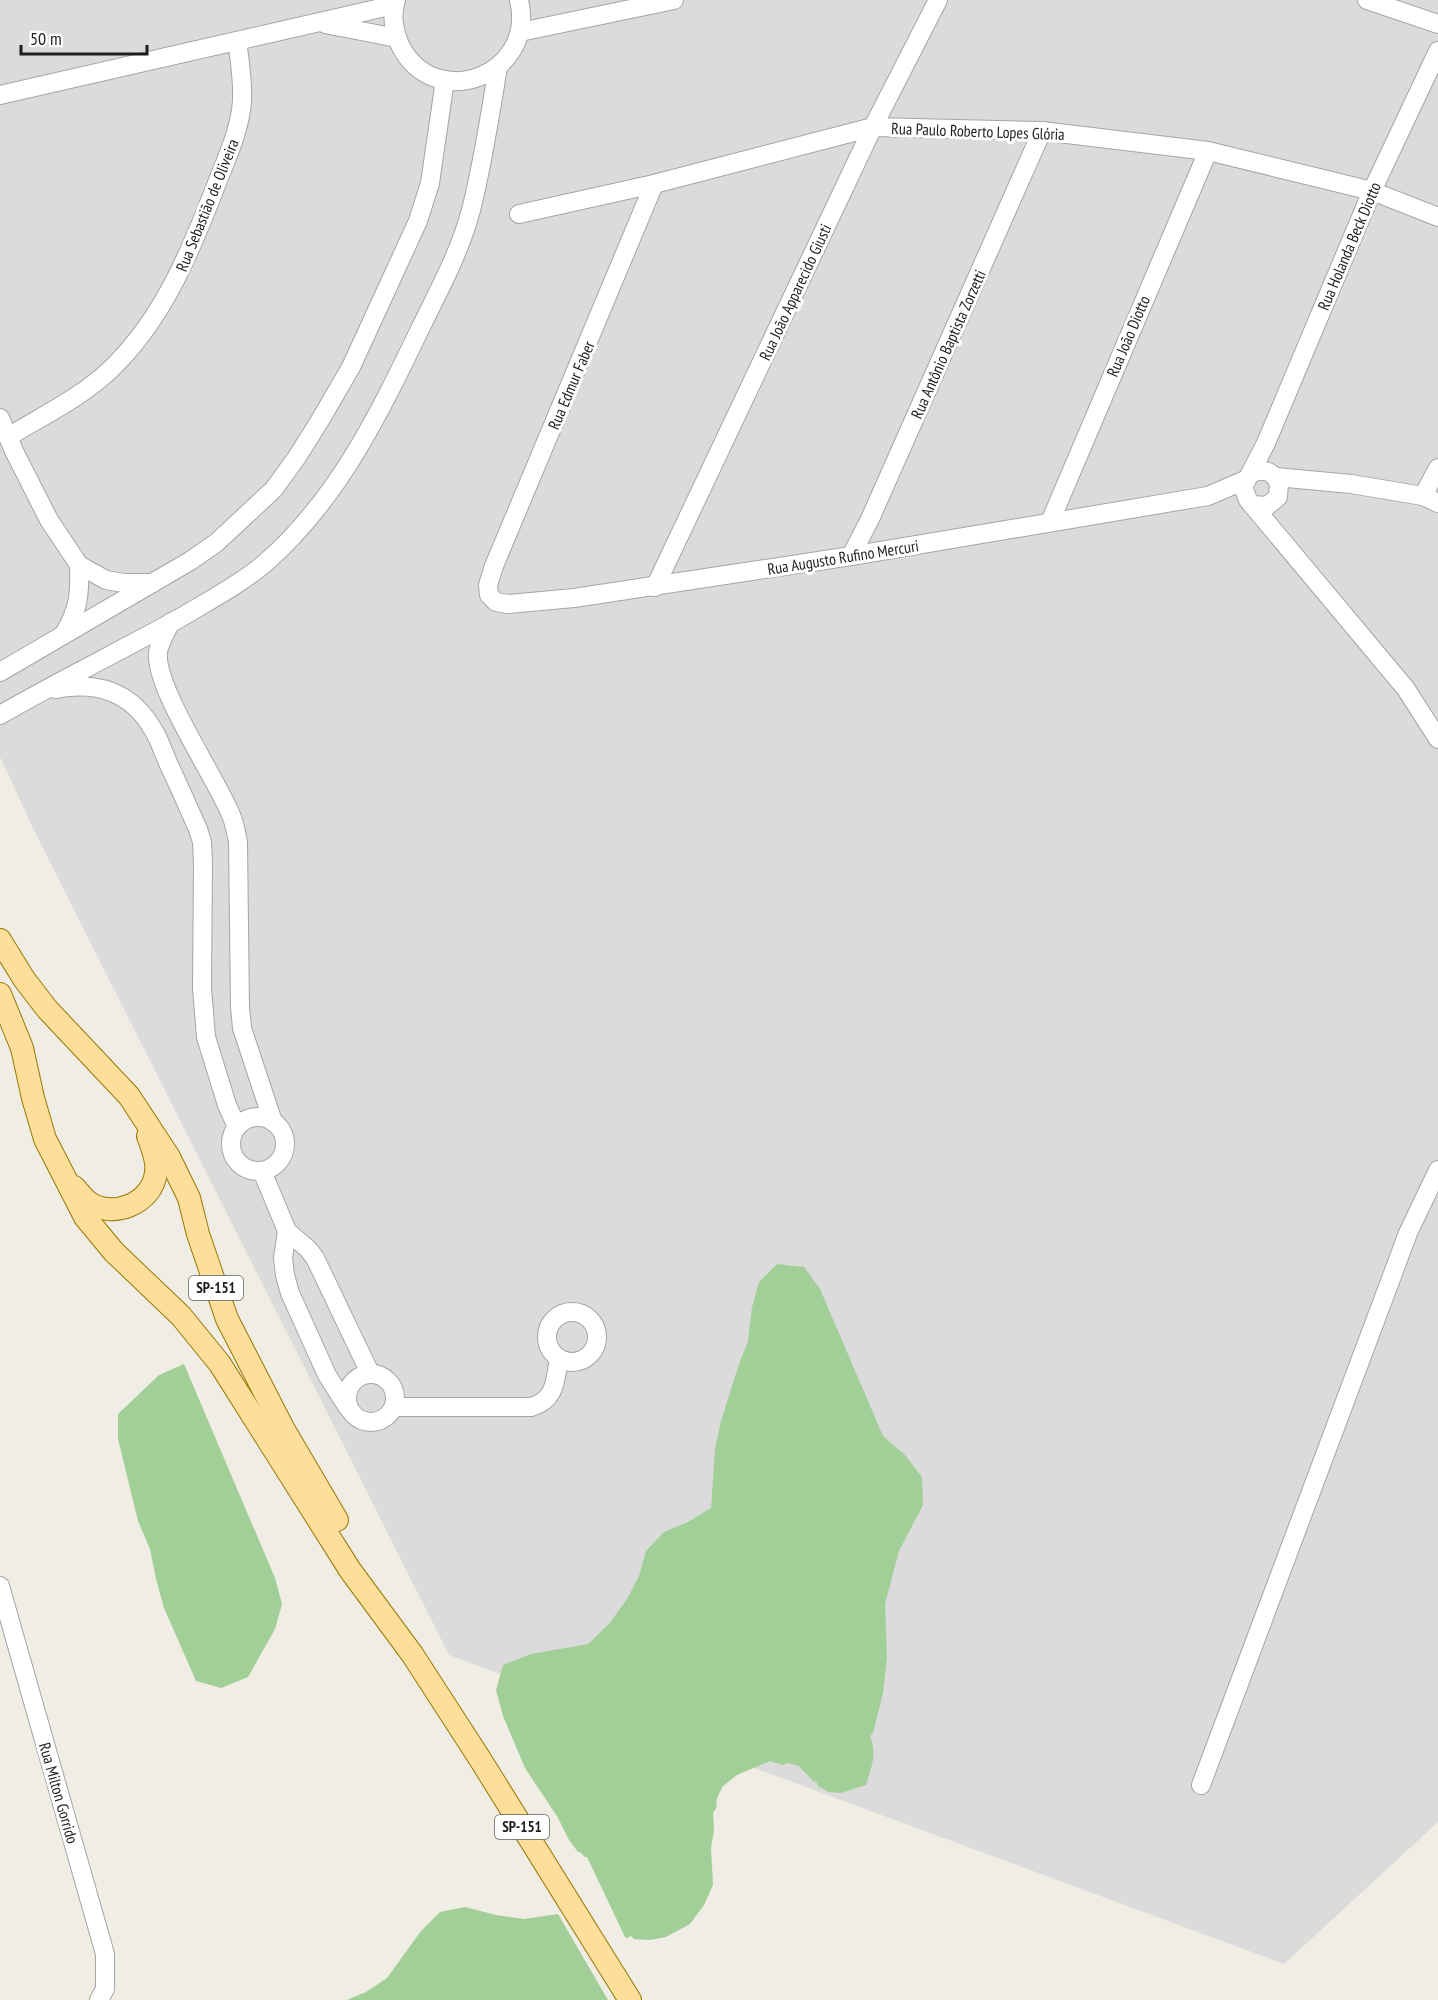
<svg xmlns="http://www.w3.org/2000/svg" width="1438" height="2000" font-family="'PT Sans Narrow',sans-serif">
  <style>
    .residential { fill: #dcdbdb }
    .forest { fill: #a2cf98 }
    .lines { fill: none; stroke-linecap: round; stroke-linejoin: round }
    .minor-casing { stroke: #a5a5a5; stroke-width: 20 }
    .major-casing { stroke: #987800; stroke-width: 24 }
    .minor { stroke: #fff; stroke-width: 18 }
    .major { stroke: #fdde9b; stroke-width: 22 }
    .labels { text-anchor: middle; stroke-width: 6; stroke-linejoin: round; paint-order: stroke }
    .shield { fill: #fff; stroke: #626262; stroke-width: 1.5 }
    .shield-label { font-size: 15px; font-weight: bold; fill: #1e1e1e }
    .street-label { font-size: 16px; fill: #1e1e1e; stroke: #fff }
  </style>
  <rect width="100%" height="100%" fill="#efede4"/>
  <!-- residential -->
  <polygon class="residential" points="0,0 1438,0 1438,1822 1284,1964 449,1655 34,830 0,757"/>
  <!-- forest -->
  <g class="forest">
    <path d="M777 1264 804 1267 820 1289 883 1436 905 1455 922 1477 923 1505 899 1551 885 1604 887 1658 883 1693 873 1733 870 1736C878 1755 870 1771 866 1785L841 1793 828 1792 818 1786 816 1781 814 1782 799 1766 788 1763 783 1765 770 1761 737 1775 723 1786C721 1791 714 1800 717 1807L713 1813 714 1830 711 1848 713 1885 704 1905 690 1924 666 1937 650 1940 634 1939 631 1936 627 1938 625 1937 587 1857H585L580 1852H578L569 1840 557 1816 525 1768 503 1716 496 1690 503 1665 531 1654 588 1644 609 1624 627 1599 639 1576 646 1551 664 1532 688 1522 711 1508 715 1449 721 1421 738 1367 748 1341 752 1307 759 1282Z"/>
    <polygon points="184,1364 275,1578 282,1604 275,1629 248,1677 221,1688 196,1681 164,1608 156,1579 150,1549 138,1521 118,1439 118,1414 159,1375"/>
    <polygon points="465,1907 496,1915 524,1919 558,1914 608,2000 347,2000 366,1992 387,1978 421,1931 440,1912"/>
  </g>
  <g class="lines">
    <defs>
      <g id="minor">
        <path d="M396 0C391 15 394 31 400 45 434 114 537 76 519 0"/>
        <polyline points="1367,0 1438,24"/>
        <polyline points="325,24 397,38"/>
        <polyline points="520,32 674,0"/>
        <polyline points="0,95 394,5"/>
        <polyline points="654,184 494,566 488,585 489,595 496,602 508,604 574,598 851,556 1208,496 1245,480"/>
        <polyline points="519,214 654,184 873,127 1042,131 1208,151 1372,191 1438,217"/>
        <polyline points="0,418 14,451 49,520 79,565 106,580 124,583 153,583"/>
        <path d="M8 437C42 416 82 397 111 369 164 318 191 250 217 183 227 157 240 130 242 101 243 81 240 61 237 41"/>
        <polyline points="1250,474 1266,443 1372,191 1438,51"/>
        <polyline points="1276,477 1351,484 1423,496 1438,503"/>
        <polyline points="1423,496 1438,468"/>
        <path d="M1253 505 1267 506 1278 497 1279 483C1272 470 1262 468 1250 474L1243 487 1248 500 1406 689 1438 739"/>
        <polyline points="1050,522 1208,151"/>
        <polyline points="851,556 870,519 1042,131"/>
        <polyline points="655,587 873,127 938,0"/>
        <path d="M171 622C166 632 160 641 158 652 154 687 216 778 231 815 235 824 236 833 238 842L240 1007 242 1028 273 1122"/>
        <path d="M64 634C79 609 80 594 79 565"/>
        <polyline points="0,672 190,561 216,543 274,489 297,457 319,422 351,367 418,221 430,183 445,80"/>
        <path d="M56 689C98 681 132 692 154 731 160 741 164 754 169 765 179 786 188 807 198 829L202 842 203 863 202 988 206 1037 227 1105 237 1127"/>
        <path d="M0 715C59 681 120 651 180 618 208 601 239 585 264 564 337 501 378 416 419 331 438 292 460 252 471 210 483 163 490 115 498 67"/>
        <circle cx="258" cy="1144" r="27"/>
        <polyline points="262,1171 287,1231 283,1258 285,1275 290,1293 327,1375 348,1408"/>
        <polyline points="287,1231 308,1249 315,1258 370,1373"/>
        <circle cx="572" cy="1337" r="25"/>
        <circle cx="371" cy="1398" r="24"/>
        <path d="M394 1407H531C556 1400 555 1381 559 1358"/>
        <polyline points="0,1586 105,1954 105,1989 99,2000"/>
        <polyline points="1201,1785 1392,1276 1408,1233 1438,1170"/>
      </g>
      <g id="major">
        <polyline points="0,940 24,979 47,1009 129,1096 169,1157 189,1198 198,1234 227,1319 283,1428 337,1520"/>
        <polyline points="0,994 22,1048 33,1098 45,1139 85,1217 114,1252 181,1316 220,1364 350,1570 412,1654 480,1759 630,2000"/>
        <path d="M74 1187C78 1191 82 1197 87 1201 111 1220 153 1204 156 1172 158 1160 152 1147 148 1136"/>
      </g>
    </defs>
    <!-- minor casing -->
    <use href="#minor" class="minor-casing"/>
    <!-- major casing -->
    <use href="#major" class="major-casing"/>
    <!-- minor -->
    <use href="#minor" class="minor"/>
    <!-- major -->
    <use href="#major" class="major"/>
  </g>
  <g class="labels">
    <!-- shield labels -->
    <g class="shield">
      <rect x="189" y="1276" width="54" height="24" rx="4.5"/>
      <rect x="495" y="1815" width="54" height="24" rx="4.5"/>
    </g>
    <g class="shield-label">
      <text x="216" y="1293">SP-151</text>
      <text x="522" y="1832">SP-151</text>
    </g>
    <!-- street labels -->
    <g class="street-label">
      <text transform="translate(978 131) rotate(2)" y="6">Rua Paulo Roberto Lopes Glória</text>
      <text transform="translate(207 205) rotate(-68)" y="6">Rua Sebastião de Oliveira</text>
      <text transform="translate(1349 246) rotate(-67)" y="6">Rua Holanda Beck Diotto</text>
      <text transform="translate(795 292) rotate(-65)" y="6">Rua João Apparecido Giusti</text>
      <text transform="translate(1128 336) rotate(-67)" y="6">Rua João Diotto</text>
      <text transform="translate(948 344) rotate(-66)" y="6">Rua Antônio Baptista Zorzetti</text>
      <text transform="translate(571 385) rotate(-67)" y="6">Rua Edmur Faber</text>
      <text transform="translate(843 557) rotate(-9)" y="6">Rua Augusto Rufino Mercuri</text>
      <text transform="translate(59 1793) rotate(74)" y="6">Rua Milton Gorrido</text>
    </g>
  </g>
  <!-- scale -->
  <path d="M21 45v9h126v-9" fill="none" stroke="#1e1e1e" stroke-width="3"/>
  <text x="30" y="45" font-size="18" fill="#1e1e1e" stroke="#ffffff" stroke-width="4.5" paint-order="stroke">50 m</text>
</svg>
